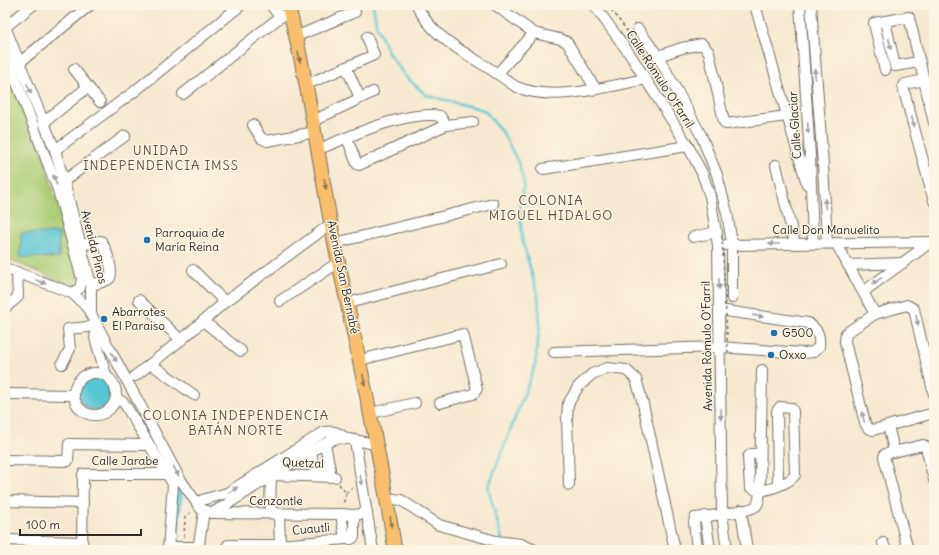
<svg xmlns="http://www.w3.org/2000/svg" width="939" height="555" font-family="Delius,sans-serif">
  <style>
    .green { fill: #adce77; stroke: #6c7c51 }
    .water { fill: #59c6d2; stroke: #42787e }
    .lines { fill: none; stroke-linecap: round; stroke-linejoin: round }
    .stream { stroke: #59c6d2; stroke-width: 2.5 }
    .canal { stroke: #59c6d2; stroke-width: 8 }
    .minor-casing { stroke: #726e65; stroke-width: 12 }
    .major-casing { stroke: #726e65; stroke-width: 15 }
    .path { stroke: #726e65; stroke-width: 1.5; stroke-dasharray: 3 3; stroke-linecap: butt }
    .minor { stroke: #fff; stroke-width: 10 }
    .major { stroke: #f9bf6d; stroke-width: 13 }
    .path-bridge { stroke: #726e65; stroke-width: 1.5; stroke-dasharray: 3 3; stroke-linecap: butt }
    .oneway { fill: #a0a0a0 }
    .oneway2 { fill: #92754c }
    .poi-dot { fill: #1f6fb2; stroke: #fcf5e5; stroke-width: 1.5 }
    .labels { text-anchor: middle; stroke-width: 3; stroke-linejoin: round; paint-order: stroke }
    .street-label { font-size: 12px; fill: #2b2b2b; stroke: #fcf5e5 }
    .poi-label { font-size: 12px; fill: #2b2b2b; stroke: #fcf5e5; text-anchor: start }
    .neighbourhood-label { font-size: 13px; letter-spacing: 1px; fill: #635444; stroke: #fcf5e5 }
  </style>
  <rect width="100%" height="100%" fill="#fcf5e5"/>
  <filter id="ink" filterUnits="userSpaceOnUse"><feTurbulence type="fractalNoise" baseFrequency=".025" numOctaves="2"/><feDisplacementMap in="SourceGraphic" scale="8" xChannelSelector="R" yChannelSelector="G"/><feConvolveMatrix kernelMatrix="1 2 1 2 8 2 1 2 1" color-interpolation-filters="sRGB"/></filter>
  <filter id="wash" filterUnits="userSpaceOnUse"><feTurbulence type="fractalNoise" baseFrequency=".012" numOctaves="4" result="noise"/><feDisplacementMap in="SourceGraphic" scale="16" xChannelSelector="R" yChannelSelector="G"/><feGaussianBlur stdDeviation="0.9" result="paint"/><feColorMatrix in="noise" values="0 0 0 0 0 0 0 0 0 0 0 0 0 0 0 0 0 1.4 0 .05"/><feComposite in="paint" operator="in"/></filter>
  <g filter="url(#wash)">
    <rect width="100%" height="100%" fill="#f7e9d1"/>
    <!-- green -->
    <polygon class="green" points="5,64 44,159 73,259 78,278 75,287 5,258"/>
    <!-- water -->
    <g class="water">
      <polygon points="21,233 59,233 59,258 20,257"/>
      <circle cx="95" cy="393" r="17"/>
    </g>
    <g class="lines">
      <!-- stream -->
      <polyline class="stream" points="373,5 377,27 383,41 389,54 406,77 426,95 484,110 503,133 519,164 524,184 520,204 522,239 538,296 540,323 535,366 488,488 502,539"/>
      <!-- canal -->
      <polyline class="canal" points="174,550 179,493 177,477"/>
    </g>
  </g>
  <g filter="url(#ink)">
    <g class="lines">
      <defs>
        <g id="minor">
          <polyline points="271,5 280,17 285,15"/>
          <path d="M417 5C428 29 448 43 471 57 480 63 490 68 499 75 505 78 510 84 517 87 554 103 608 86 646 79"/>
          <polyline points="495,5 534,33 560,39 567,42 595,88"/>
          <polyline points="594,5 629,53 688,146 702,173 710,196 718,245 722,513 727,550"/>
          <polyline points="755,5 807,184"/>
          <polyline points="800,5 810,156 813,243"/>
          <polyline points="811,5 823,165 827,243"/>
          <polyline points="885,21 895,66 919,62"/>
          <path d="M5 27 55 150 64 181 91 285V314L180 479 201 509 212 513C253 490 291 460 334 439 346 436 364 443 377 444"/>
          <polyline points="5,27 33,5"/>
          <polyline points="638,29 658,56 701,135 717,175 727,213 732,244 732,298"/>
          <polyline points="295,37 355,12"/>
          <polyline points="5,52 58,190 82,279 80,288 72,293"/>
          <polyline points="658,56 682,48 702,44 709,52 724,122 726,124 787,116"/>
          <polyline points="19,63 90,5"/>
          <polyline points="346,67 360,98"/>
          <polyline points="74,69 100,102"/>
          <polyline points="885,70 874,23 909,17 924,80"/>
          <polyline points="498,73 534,33"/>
          <polyline points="305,85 374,55 367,37"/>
          <polyline points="183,94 280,17"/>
          <polyline points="313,121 373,92"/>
          <polyline points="43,123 88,87"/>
          <polyline points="934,123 924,80 905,84 903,87 934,201"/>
          <polyline points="253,125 261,138 267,141 315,132"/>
          <polyline points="347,138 357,164 359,165 446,125 473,122"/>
          <path d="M319 149C349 137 408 109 440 116L446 125"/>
          <polyline points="55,150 135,91 241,5"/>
          <polyline points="776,165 795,244"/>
          <polyline points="543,169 688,146"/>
          <polyline points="64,181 125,136"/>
          <polyline points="693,237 717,232"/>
          <polyline points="335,243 493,204"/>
          <polyline points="836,243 875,314"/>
          <path d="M80 245 101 241C106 248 115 274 109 279 104 283 96 283 91 285"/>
          <polyline points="726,245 934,242"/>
          <polyline points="848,265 903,263"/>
          <polyline points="5,268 72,293 90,310"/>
          <polyline points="193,270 225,302"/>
          <polyline points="863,292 931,242"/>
          <polyline points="139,300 181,340"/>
          <polyline points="280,301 339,262"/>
          <polyline points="348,303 501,264"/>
          <polyline points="5,308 18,297 17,272"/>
          <polyline points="203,321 241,351"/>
          <path d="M554 352 719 347 803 353 813 352 819 347C820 334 818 330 808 323L719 310"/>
          <polyline points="360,360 463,334 477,389 473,394 440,403"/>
          <polyline points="62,364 70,349 68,329 97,326 95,338 106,375"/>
          <polyline points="151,364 194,395"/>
          <circle cx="95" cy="394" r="21"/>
          <polyline points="135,376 181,340 225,302 332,223"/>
          <polyline points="5,394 73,395"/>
          <polyline points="934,395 914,309 907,305 875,314 846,333 845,342 865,423 868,428 873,430 934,413"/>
          <polyline points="116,398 124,403 173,484 168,550"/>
          <polyline points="371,413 415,403"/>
          <polyline points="888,426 894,450"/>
          <polyline points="355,441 373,550"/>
          <polyline points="311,452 315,473 330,469 325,444"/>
          <path d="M760 454H751L748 457 750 487C752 488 756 490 759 490 766 492 791 482 795 475L793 411 791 408 780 407 777 411 778 485"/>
          <polyline points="5,460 68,461 69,444 148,445"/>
          <polyline points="569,485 567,418 568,404 578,387 592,374 607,368 626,370 636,379 643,404 675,550"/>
          <polyline points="387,498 401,500 439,525 496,541 521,544 535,550"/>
          <polyline points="5,501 83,503"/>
          <path d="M198 505 202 500 227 493 324 432C334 430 339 433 347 439"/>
          <polyline points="741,510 747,550"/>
          <polyline points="212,513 341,514"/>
          <polyline points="354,515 354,537 351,539 345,539 341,514 354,515 367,513"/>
          <polyline points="705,516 710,550"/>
          <polyline points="5,540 82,542"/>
          <polyline points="883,543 886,550"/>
          <polyline points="280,545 345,539"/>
          <polyline points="168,547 193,547"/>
          <polyline points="82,550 83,474 166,474"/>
          <polyline points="198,550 204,511"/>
          <polyline points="225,550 228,545 280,545 279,515 270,510 271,475 335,477"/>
          <path d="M697 550 694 522 695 518C706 516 750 512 756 506 760 502 759 495 760 491L762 370"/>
          <polyline points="908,550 884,457 885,454 923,445 926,447 934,480"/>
        </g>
        <path id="major" d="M288 5C309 84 319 165 335 245 356 347 379 447 395 550"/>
      </defs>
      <!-- minor casing -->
      <use href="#minor" class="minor-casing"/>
      <!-- major casing -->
      <use href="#major" class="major-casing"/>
      <!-- path -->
      <g class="path">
        <polyline points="608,5 636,43 660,80"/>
        <polyline points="339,484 346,493 343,505"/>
        <polyline points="346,493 354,486"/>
        <polyline points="184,537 185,517 191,512"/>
      </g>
      <!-- minor -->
      <use href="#minor" class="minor"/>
      <!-- major -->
      <use href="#major" class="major"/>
      <!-- path-bridge -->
      <polyline class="path-bridge" points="722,236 728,355"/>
    </g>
    <!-- one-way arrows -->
    <defs><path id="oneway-solid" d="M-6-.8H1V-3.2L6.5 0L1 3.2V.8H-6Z"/></defs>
    <g class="oneway">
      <use href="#oneway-solid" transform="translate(890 44) rotate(77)"/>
      <use href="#oneway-solid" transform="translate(815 74) rotate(-95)"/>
      <use href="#oneway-solid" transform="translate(29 89) rotate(67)"/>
      <use href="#oneway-solid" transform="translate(913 122) rotate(75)"/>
      <use href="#oneway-solid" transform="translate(808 128) rotate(86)"/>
      <use href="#oneway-solid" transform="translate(55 180) rotate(-109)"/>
      <use href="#oneway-solid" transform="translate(825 204) rotate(-93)"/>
      <use href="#oneway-solid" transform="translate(774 244) rotate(180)"/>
      <use href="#oneway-solid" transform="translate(877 281) rotate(144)"/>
      <use href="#oneway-solid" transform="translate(41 282) rotate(21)"/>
      <use href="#oneway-solid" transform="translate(719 284) rotate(89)"/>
      <use href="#oneway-solid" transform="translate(758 316) rotate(8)"/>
      <use href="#oneway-solid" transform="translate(917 320) rotate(77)"/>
      <use href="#oneway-solid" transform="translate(114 357) rotate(61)"/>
      <use href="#oneway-solid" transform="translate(721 414) rotate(90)"/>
      <use href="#oneway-solid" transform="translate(863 417) rotate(-104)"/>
      <use href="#oneway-solid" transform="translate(176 471) rotate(62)"/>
      <use href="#oneway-solid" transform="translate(361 480) rotate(80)"/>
      <use href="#oneway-solid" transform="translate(233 490) rotate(-32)"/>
    </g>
    <g class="oneway2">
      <use href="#oneway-solid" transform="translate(299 57) rotate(79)"/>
      <use href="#oneway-solid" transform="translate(325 184) rotate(80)"/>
      <use href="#oneway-solid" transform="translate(364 380) rotate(78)"/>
      <use href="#oneway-solid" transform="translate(391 522) rotate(81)"/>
    </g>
  </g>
  <!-- markers -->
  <g class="poi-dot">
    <circle cx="147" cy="240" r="4"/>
    <circle cx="104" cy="319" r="4"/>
    <circle cx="774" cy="333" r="4"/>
    <circle cx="771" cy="355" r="4"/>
  </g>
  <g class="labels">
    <!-- street labels -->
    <g class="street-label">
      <text transform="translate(660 79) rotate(57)" y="4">Calle Rómulo O'Farril</text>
      <text transform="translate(795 125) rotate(-94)" y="4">Calle Glaciar</text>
      <text x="826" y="234">Calle Don Manuelito</text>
      <text transform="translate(94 247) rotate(76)" y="4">Avenida Pinos</text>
      <text transform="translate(343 277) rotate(78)" y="4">Avenida San Bernabé</text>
      <text transform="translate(707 346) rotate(-91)" y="4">Avenida Rómulo O'Farril</text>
      <text x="125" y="465">Calle Jarabe</text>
      <text transform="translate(303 463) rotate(2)" y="4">Quetzal</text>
      <text x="276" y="505">Cenzontle</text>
      <text transform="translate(311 529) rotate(-5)" y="4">Cuautli</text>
    </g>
    <!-- poi labels -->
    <g class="poi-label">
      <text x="155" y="237">Parroquia de<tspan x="155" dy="14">María Reina</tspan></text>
      <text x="112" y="316">Abarrotes<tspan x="112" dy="14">El Paraiso</tspan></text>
      <text x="782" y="337">G500</text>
      <text x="779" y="359">Oxxo</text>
    </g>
    <!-- neighbourhood labels -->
    <g class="neighbourhood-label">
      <text x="161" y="155">UNIDAD<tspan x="161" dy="15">INDEPENDENCIA IMSS</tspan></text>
      <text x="551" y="205">COLONIA<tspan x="551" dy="15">MIGUEL HIDALGO</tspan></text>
      <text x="236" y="420">COLONIA INDEPENDENCIA<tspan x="236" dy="15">BATÁN NORTE</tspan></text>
    </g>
  </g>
  <!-- margin -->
  <rect width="939" height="555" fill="none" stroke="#fcf5e5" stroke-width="20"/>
  <!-- scale -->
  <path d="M20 529v6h121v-6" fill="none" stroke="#2b2b2b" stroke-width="2"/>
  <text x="26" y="529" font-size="12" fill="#2b2b2b" stroke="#fcf5e5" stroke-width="3" paint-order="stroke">100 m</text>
</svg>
